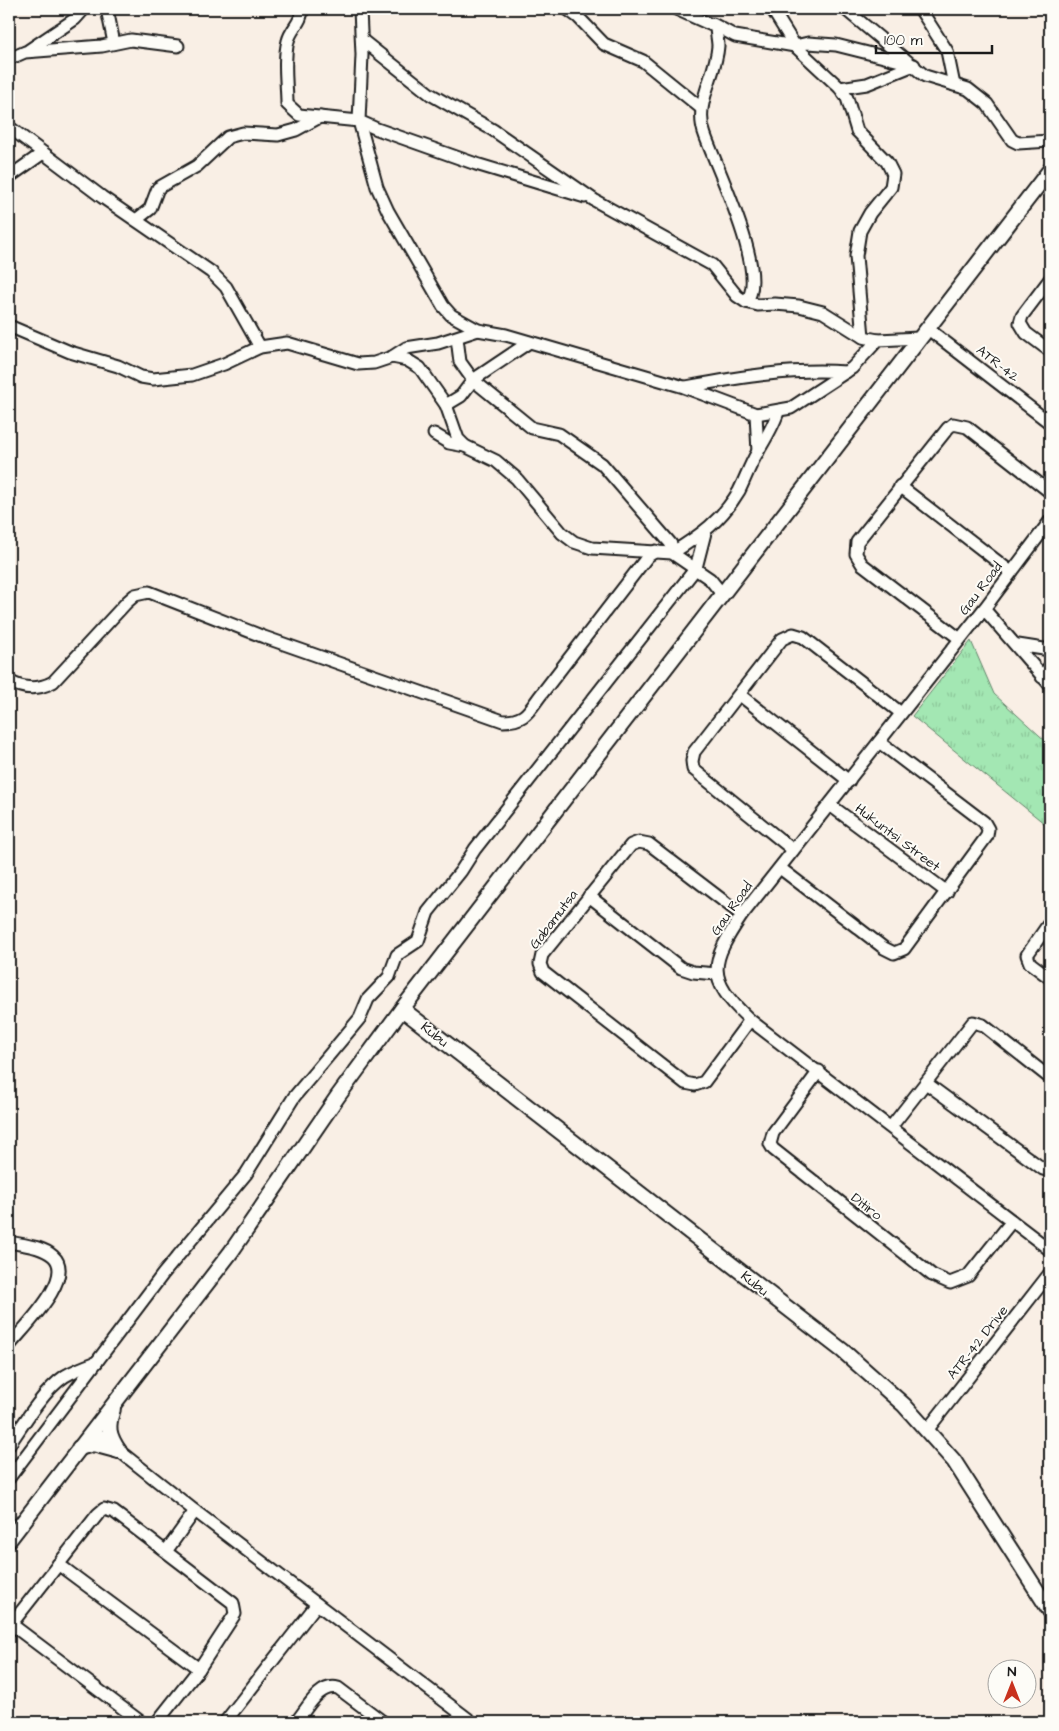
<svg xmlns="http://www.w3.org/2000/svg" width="1059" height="1731" font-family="'Architects Daughter',sans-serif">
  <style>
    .grass { fill: url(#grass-tufts); stroke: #608268 }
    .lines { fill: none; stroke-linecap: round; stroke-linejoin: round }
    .minor-casing { stroke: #1c1c1c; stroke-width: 15 }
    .major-casing { stroke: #1c1c1c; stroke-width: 18 }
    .minor { stroke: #fdfcf7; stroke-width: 11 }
    .major { stroke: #fdfcf7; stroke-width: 14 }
    .labels { text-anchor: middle; stroke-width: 4; stroke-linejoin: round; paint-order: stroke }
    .street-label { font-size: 14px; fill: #1c1c1c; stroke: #fdfcf7 }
  </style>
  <defs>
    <pattern id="grass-tufts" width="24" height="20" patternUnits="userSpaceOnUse" patternTransform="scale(1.25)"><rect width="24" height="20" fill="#a3e7b3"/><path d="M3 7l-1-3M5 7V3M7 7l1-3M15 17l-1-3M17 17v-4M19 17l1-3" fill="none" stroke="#8cc699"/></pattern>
  </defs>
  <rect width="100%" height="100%" fill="#f9efe5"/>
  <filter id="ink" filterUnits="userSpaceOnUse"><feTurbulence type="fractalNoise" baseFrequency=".02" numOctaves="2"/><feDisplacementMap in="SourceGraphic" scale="10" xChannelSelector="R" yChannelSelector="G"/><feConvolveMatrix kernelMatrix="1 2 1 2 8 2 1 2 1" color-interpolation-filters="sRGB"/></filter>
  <g filter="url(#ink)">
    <!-- grass -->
    <polygon class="grass" points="971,641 994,694 1050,745 1050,828 912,716"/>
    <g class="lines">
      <defs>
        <g id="minor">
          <polyline points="107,9 114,43"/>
          <path d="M302 9C302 23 291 28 288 41 283 60 287 85 287 104L299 115 359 121 377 187 388 211 443 306 451 315 478 330 506 335 684 387 756 414 791 408 852 368 878 340 919 338"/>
          <polyline points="360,9 362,55 359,121 377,129 476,164 585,197"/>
          <polyline points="567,9 578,17 604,44 643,61 701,108"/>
          <path d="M676 9 716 27C716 33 718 40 718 46 716 77 693 104 705 135 716 167 770 275 746 302"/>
          <polyline points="772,9 795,46 840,88 847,98 857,131 887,162 893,174 891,187 870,213 860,231 856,256 863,337"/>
          <polyline points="845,9 925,76 968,89 987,104 1012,140 1018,143 1050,141"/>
          <polyline points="920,9 947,51 954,85"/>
          <polyline points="713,24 735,36 795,46 808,43 836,45 908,63"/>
          <polyline points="362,40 430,94 493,130 594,200 712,265 737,296 746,302 758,305 775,304 799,306 823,312 863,337 878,340"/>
          <polyline points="29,50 75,19 84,9"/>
          <polyline points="9,59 25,52 102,46 131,40 178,46"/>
          <polyline points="840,88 867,84 914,65"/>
          <polyline points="9,127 102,197 211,272 226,287 260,347"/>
          <polyline points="9,177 43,153"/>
          <polyline points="136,220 150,209 158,188 197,166 228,137 243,133 278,135 296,130 320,117"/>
          <polyline points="1050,279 1022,316 1020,323 1026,333 1050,351"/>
          <polyline points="9,326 70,352 118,366 141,377 153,379 192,375 224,364 260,347 287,343 358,364 374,363 392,357 407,360 420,368 446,405 458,439 465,446 496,461 516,478 562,533 574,542 592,548 672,553 710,579 722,594"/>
          <polyline points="927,328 1050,423"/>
          <polyline points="457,338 460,362 473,380 528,343"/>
          <polyline points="392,357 406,348 438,343 478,330"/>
          <path d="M686 387C740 377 791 368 846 372"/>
          <path d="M446 405 461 396 473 380 532 428 559 434 602 464 671 544 672 553C701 535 721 521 739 491 745 479 750 465 757 453 765 440 773 427 778 412"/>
          <polyline points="756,414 758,452"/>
          <polyline points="434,434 449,443 465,446"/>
          <polyline points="900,486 1011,572"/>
          <path d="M1050 521 984 609 742 915C710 963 705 978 750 1020L1050 1250"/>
          <polyline points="984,609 1050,685"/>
          <polyline points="960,639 862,564 856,554 857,542 948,428 953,424 967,427 1050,492"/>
          <polyline points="1018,645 1050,650"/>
          <polyline points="1042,677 1050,666"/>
          <path d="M9 681C24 690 38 690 53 682L127 602 135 595 149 592 264 637 503 721C525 721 528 712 540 696L648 556 656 551"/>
          <polyline points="740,695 849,781"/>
          <polyline points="830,805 947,892"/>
          <polyline points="793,850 693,769 692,761 694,752 782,639 793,634 803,637 901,713"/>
          <polyline points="780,868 884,948 894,953 904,949 987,836 988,829 984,822 879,742"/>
          <polyline points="589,896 681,968 693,972 717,974"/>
          <polyline points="742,915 649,844 639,842 631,845 542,955 540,964 543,972 685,1083 695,1085 704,1082 750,1020"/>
          <polyline points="1050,922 1027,955 1030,963 1050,978"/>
          <polyline points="819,1071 773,1133 770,1144 773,1149 932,1275 950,1283 968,1276 1012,1221"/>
          <polyline points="926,1083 1043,1169 1050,1171"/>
          <polyline points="891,1127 973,1022 983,1025 1050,1078"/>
          <path d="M9 1242C23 1245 42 1246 53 1256 77 1277 23 1328 9 1346"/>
          <polyline points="928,1429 1050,1273"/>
          <polyline points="93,1430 195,1511 472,1722"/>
          <path d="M9 1445C23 1424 44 1390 65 1376 75 1370 86 1366 97 1362"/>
          <polyline points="9,1478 163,1274 246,1174 294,1097 360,1018 368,999 389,977 397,955 418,941 428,912 461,871 475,849 696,568 705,533"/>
          <polyline points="167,1550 195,1511"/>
          <polyline points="58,1564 199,1669"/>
          <polyline points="11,1624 141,1722"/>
          <polyline points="9,1627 98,1514 104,1509 114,1512 233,1603 235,1614 199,1669 157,1722"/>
          <polyline points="9,1721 11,1722"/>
          <polyline points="225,1722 317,1604"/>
          <path d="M296 1722C307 1709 319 1683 338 1688L383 1722"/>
        </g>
        <g id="major">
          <polyline points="402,1009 843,1351 904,1405 954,1461 1050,1611"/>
          <path d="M113 1409C107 1427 108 1435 119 1451"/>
          <polyline points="79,1448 93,1444 119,1451"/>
          <polyline points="9,1540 231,1252 338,1096 402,1009 1050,170"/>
        </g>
      </defs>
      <!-- minor casing -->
      <use href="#minor" class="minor-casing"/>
      <!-- major casing -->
      <use href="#major" class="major-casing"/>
      <!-- minor -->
      <use href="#minor" class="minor"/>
      <!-- major -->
      <use href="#major" class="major"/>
    </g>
  </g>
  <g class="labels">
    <!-- street labels -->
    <g class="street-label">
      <text transform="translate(998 363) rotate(38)" y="5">ATR-42</text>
      <text transform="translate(980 588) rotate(-53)" y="5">Gau Road</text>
      <text transform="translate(898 837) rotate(37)" y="5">Hukuntsi Street</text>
      <text transform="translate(731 908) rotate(-55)" y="5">Gau Road</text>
      <text transform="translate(553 919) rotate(-53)" y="5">Gabamutsa</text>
      <text transform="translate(435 1034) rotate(38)" y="5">Kubu</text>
      <text transform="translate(867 1206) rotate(38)" y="5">Ditiro</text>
      <text transform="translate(755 1283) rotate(38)" y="5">Kubu</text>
      <text transform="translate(977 1342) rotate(-52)" y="5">ATR-42 Drive</text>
    </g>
  </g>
  <!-- margin -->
  <rect width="1059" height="1731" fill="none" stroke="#fdfcf7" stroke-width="30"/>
  <rect x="15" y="15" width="1029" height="1701" fill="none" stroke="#1c1c1c" stroke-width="2" filter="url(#ink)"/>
  <!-- north arrow -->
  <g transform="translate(1012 1684)"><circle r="24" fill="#fdfcf7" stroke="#a3a29f"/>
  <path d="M0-4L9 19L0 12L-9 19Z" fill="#c8321e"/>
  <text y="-8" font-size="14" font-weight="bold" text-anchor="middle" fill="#1c1c1c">N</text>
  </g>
  <!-- scale -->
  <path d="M876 45v8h116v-8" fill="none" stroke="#1c1c1c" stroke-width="2.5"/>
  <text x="884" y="45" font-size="15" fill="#1c1c1c" stroke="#fdfcf7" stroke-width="4" paint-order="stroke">100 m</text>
</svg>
